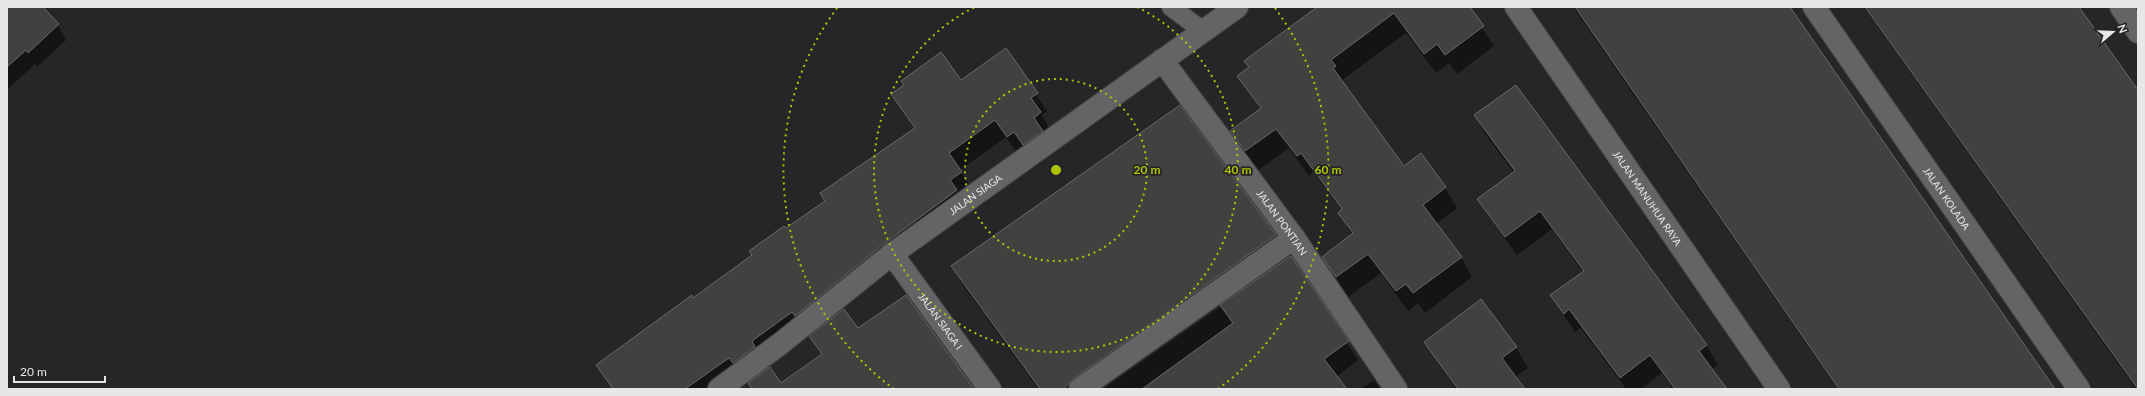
<svg xmlns="http://www.w3.org/2000/svg" width="2145" height="396" font-family="Lato,sans-serif">
  <style>
    .shadow { fill: #0007 }
    .building { fill: #41423f; stroke: #696966 }
    .lines { fill: none; stroke-linecap: round; stroke-linejoin: round }
    .lane-casing { stroke: #434346; stroke-width: 20 }
    .street-casing { stroke: #434346; stroke-width: 24 }
    .lane { stroke: #646467; stroke-width: 18 }
    .street { stroke: #646467; stroke-width: 22 }
    .ring { fill: none; stroke: #afc504; stroke-width: 2; stroke-dasharray: 2 4 }
    .labels { text-anchor: middle; stroke-width: 3.5; stroke-linejoin: round; paint-order: stroke }
    .street-label { font-size: 10px; fill: #e7e7e9; stroke: #262629 }
    .centre { fill: #afc504; stroke: #262629; stroke-width: 2 }
    .ring-label { font-size: 12px; text-anchor: middle; font-weight: bold; fill: #afc504; stroke: #262629; stroke-width: 3.5; stroke-linejoin: round; paint-order: stroke }
  </style>
  <rect width="100%" height="100%" fill="#262629"/>
  <!-- shadow -->
  <g class="shadow">
    <polygon points="7,7 42,7 58,25 66,40 37,67 35,64 7,90"/>
    <polygon points="1338,7 1468,7 1494,46 1457,74 1449,63 1436,73 1406,33 1342,80 1404,167 1421,155 1445,188 1457,208 1436,224 1461,257 1472,277 1425,313 1418,303 1408,311 1381,273 1348,297 1323,257 1352,235 1339,213 1342,211 1313,172 1309,176 1289,148 1257,171 1231,131 1261,110 1239,76 1249,68 1245,61"/>
    <polygon points="1573,7 1789,7 2054,389 1838,389"/>
    <polygon points="1864,7 2078,7 2138,92 2138,389 2136,389"/>
    <polygon points="1005,49 1047,111 1042,115 1050,130 1018,154 1006,137 960,170 972,190 720,389 612,389 597,365 693,300 826,201 915,129 892,95 961,81"/>
    <polygon points="1515,86 1707,346 1718,365 1712,369 1726,389 1673,389 1662,373 1641,389 1626,389 1581,328 1575,332 1551,296 1583,272 1552,229 1517,255 1490,218 1479,199 1514,173 1486,135 1475,116"/>
    <polygon points="1179,106 1276,236 1286,254 1095,389 1038,389 963,285 952,267"/>
    <polygon points="1291,257 1358,360 1336,377 1345,389 1103,389"/>
    <polygon points="1425,342 1516,347 1528,368 1515,377 1524,389 1456,389"/>
    <polygon points="1374,380 1380,389 1361,389"/>
  </g>
  <!-- building -->
  <g class="building">
    <polygon points="7,7 43,7 59,24 28,53 26,50 7,67"/>
    <polygon points="1317,7 1470,7 1484,26 1445,55 1437,44 1424,54 1394,13 1331,60 1336,66 1333,68 1404,166 1421,153 1446,187 1423,205 1462,257 1413,293 1406,284 1396,291 1368,254 1336,277 1322,257 1353,233 1338,213 1342,209 1301,153 1297,156 1276,129 1245,151 1230,131 1261,108 1237,76 1249,67 1244,61"/>
    <polygon points="1575,7 1790,7 2055,389 1839,389"/>
    <polygon points="1865,7 2079,7 2138,90 2138,389"/>
    <polygon points="1006,48 1038,93 1031,98 1041,112 1034,118 1043,131 1023,145 1014,132 1007,137 995,120 949,153 962,172 950,180 957,190 884,244 795,316 792,312 752,341 755,347 733,363 729,358 685,389 613,389 596,365 692,295 693,298 752,255 749,251 784,226 786,228 825,201 820,193 915,128 891,94 904,85 901,81 941,52 961,80"/>
    <polygon points="1516,85 1707,345 1699,351 1727,389 1675,389 1650,355 1620,378 1569,309 1564,314 1550,295 1584,271 1540,211 1505,237 1477,199 1515,171 1474,115"/>
    <polygon points="1180,105 1276,235 1073,379 1064,389 1040,389 951,266"/>
    <polygon points="1291,256 1349,341 1324,359 1347,389 1142,389 1233,323 1220,305"/>
    <polygon points="906,295 974,389 752,389 748,383 770,367 781,383 822,354 809,336 844,309 858,328"/>
    <polygon points="1481,299 1517,347 1502,358 1525,389 1458,389 1424,342"/>
  </g>
  <g class="lines">
    <defs>
      <polyline id="lane" points="1171,7 1203,31"/>
      <g id="street">
        <path id="s1" d="M1516 7 1779 389"/>
        <path id="s2" d="M1814 7 2079 389"/>
        <polyline points="2121,7 2138,32"/>
        <path id="s3" d="M1162 60 1294 238 1396 389"/>
        <path id="s4" d="M892 254 990 389"/>
        <path id="s5" d="M719 389 780 344 892 254 1237 7"/>
        <polyline points="1080,389 1294,238"/>
      </g>
    </defs>
    <!-- lane casing -->
    <use href="#lane" class="lane-casing"/>
    <!-- street casing -->
    <use href="#street" class="street-casing"/>
    <!-- lane -->
    <use href="#lane" class="lane"/>
    <!-- street -->
    <use href="#street" class="street"/>
  </g>
  <!-- distance rings -->
  <g class="ring">
    <circle cx="1056" cy="170" r="91"/>
    <path d="M1137 7A182 182 0 1 1 975 7"/>
    <path d="M894 389A272 272 0 0 1 837 8M1275 8A272 272 0 0 1 1218 389"/>
  </g>
  <g class="labels">
    <!-- street labels -->
    <g class="street-label">
      <text dy="4" stroke="none"><textPath href="#s5" startOffset="322">JALAN SIAGA</textPath></text>
      <text dy="4" stroke="none"><textPath href="#s1" startOffset="232">JALAN MANUHUA RAYA</textPath></text>
      <text dy="4" stroke="none"><textPath href="#s2" startOffset="233">JALAN KOLADA</textPath></text>
      <text dy="4" stroke="none"><textPath href="#s3" startOffset="202">JALAN PONTIAN</textPath></text>
      <text dy="4" stroke="none"><textPath href="#s4" startOffset="83">JALAN SIAGA I</textPath></text>
    </g>
  </g>
  <circle cx="1056" cy="170" r="6" class="centre"/>
  <g class="ring-label">
    <text x="1147" y="174">20 m</text>
    <text x="1238" y="174">40 m</text>
    <text x="1328" y="174">60 m</text>
  </g>
  <!-- border -->
  <rect width="2145" height="396" fill="none" stroke="#e7e7e9" stroke-width="16"/>
  <!-- north arrow -->
  <g transform="translate(2113 32) rotate(71)" stroke="#262629" stroke-width="3" paint-order="stroke">
  <path d="M0-3L7 15L0 10L-7 15Z" fill="#e7e7e9"/>
  <text y="-6" font-size="11" font-weight="bold" text-anchor="middle" fill="#e7e7e9">N</text>
  </g>
  <!-- scale -->
  <path d="M14 376v6h91v-6" fill="none" stroke="#e7e7e9" stroke-width="2"/>
  <text x="20" y="376" font-size="12" fill="#e7e7e9" stroke="#262629" stroke-width="3" paint-order="stroke">20 m</text>
</svg>
